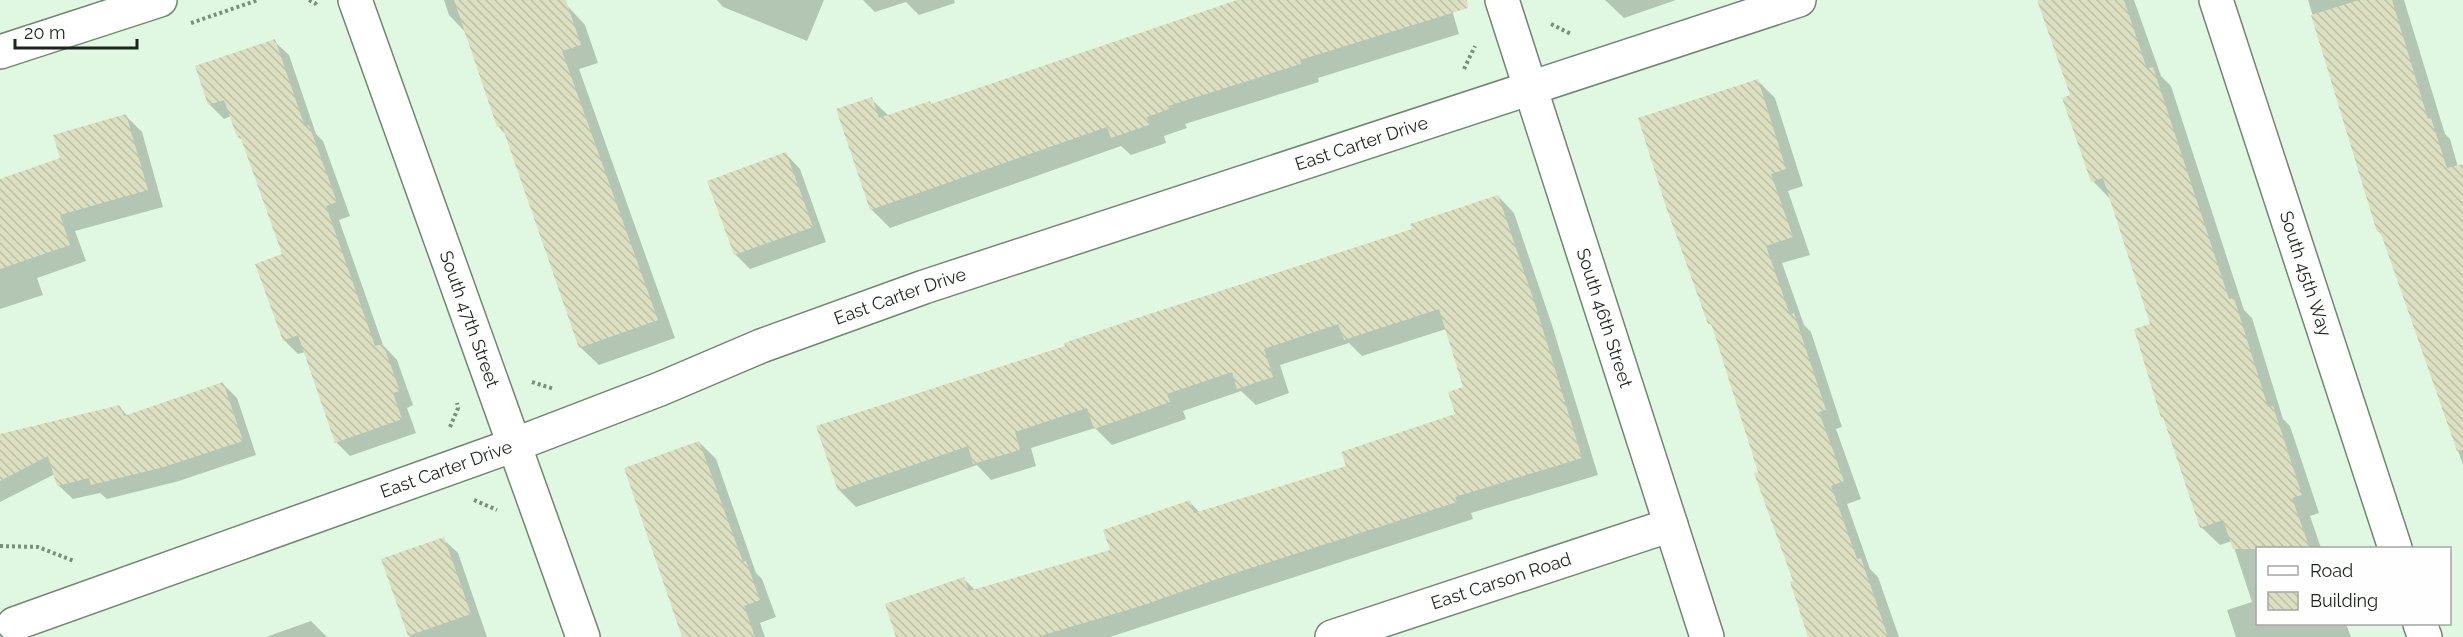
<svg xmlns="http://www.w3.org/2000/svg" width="2463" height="637" font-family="Raleway,sans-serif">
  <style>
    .shadow { fill: #0003 }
    .building { fill: url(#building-back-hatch) }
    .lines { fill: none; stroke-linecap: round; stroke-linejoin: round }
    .minor-casing { stroke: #708672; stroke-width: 36 }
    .path { stroke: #7c8d7d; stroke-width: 4; stroke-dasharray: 3 3; stroke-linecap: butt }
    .minor { stroke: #fff; stroke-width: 33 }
    .labels { text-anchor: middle; stroke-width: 6; stroke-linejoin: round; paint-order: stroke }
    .street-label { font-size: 18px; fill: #1c251d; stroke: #fefefe }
  </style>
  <defs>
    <pattern id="building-back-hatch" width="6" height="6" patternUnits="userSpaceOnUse" patternTransform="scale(1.5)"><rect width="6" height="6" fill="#dce0c1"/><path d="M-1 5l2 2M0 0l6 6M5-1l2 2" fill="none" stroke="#bcc0a5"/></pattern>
  </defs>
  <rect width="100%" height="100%" fill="#e0f8e1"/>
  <!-- shadow -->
  <g class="shadow">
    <polygon points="444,0 562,0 585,25 598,63 579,69 675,338 599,365 580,347 506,135 498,126 466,33 449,15"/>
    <polygon points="717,0 824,0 807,41 723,7"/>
    <polygon points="863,0 954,0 955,3 919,15 906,2 875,12"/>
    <polygon points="1242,0 1449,0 1459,34 1318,78 1319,82 1185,124 1187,128 1164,136 1166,143 1131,155 1121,146 890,228 871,209 871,99 889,116 930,102 932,105"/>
    <polygon points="1605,0 1676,0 1624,18"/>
    <polygon points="2039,0 2134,0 2161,76 2171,86 2244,310 2252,318 2283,419 2290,426 2319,513 2310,516 2321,548 2258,548 2258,624 2346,624 2351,637 2236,637 2227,610 2252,602 2232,541 2220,545 2201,527 2166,420 2163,417 2152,325 2111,200 2093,181 2072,96"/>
    <polygon points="2308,0 2404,0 2445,134 2450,139 2458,167 2463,165 2463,465 2384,237 2378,231"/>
    <polygon points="274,41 289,55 316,134 323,141 350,216 339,220 383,345 397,360 413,405 407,408 416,433 350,456 336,442 306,352 298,354 284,340 284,255 243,141 238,137 231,116 224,119 209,104"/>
    <polygon points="1758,81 1775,98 1803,186 1788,191 1810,255 1782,263 1804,325 1811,332 1842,427 1836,429 1861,499 1847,504 1870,569 1878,577 1899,637 1809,637 1795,581 1714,327 1709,323"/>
    <polygon points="126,116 142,132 163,207 75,231 86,261 37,278 43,295 0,309 0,181 62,159"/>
    <polygon points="786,154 800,169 826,242 750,269 735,254"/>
    <polygon points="1498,196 1514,213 1552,325 1598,475 1471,513 1473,519 1110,637 897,637 964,579 976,591 1112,551 1189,501 1200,513 1348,467 1457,415 1464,388 1446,329 1362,356 1349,343 1280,365 1289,393 1256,405 1241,391 1183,411 1186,419 1112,445 1095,428 1031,448 1036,466 991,480 977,465 856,507 839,490 1067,347 1414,230"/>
    <polygon points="222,383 237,398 256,455 179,481 107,499 100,493 73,499 58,485 55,474 0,502 0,433 1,436 119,407 128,416"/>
    <polygon points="699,442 716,459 756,573 762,579 776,617 760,623 765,637 685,637"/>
    <polygon points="443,539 458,553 487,637 410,637 383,560"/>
    <polygon points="311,621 327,637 266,637"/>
  </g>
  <!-- building -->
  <g class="building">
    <polygon points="454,0 566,0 581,45 562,51 658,320 579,348 502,126 497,127"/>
    <polygon points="1237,0 1467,0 1468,8 1300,60 1301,64 1168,106 1169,109 1147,117 1149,125 1111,138 1107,127 870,210 836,109 872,97 879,118 930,101 931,104"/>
    <polygon points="2037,0 2124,0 2147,69 2153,67 2229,299 2234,298 2268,407 2273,406 2302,495 2292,498 2310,549 2233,549 2223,520 2200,528 2163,417 2161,418 2134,329 2150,324 2103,178 2091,182 2062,98 2070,95"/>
    <polygon points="2359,0 2392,0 2428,119 2431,118 2447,168 2463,164 2463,450 2457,451 2380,231 2377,232 2311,15"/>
    <polygon points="275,39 305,127 309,125 337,202 326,206 375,346 383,344 400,391 393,393 402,419 335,443 298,335 283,341 255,264 282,254 240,136 237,137 224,100 208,105 195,66"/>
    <polygon points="1758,79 1786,169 1771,174 1793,237 1766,246 1790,315 1794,313 1826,410 1819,412 1844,481 1831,486 1857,559 1861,558 1888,637 1808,637 1790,582 1793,581 1754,473 1758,472 1711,323 1708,324 1666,207 1638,118"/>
    <polygon points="126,114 148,190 60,215 70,245 0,269 0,179 60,158 53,135"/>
    <polygon points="786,152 813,227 734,255 707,181"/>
    <polygon points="1498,195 1536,307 1582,458 1455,497 1457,502 1217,579 1144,605 1037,637 896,637 885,604 964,577 969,591 1110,550 1103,530 1190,500 1194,513 1346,466 1341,452 1455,414 1448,392 1463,387 1439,309 1344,340 1338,324 1264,349 1273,377 1237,389 1232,372 1167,394 1170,402 1094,429 1087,408 1015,432 1020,450 973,464 968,446 838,491 816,426 1065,346 1064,343 1140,317 1412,229 1410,224"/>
    <polygon points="223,382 243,441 164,467 91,485 89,478 57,486 48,456 0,481 0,434 120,405 124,416"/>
    <polygon points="699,441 743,562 746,561 760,600 744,606 755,637 682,637 624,468"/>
    <polygon points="444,537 471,614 408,636 381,559"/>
  </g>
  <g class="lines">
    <defs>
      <g id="minor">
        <path id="s1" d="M355 0 583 637"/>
        <path id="s2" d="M1502 0 1707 637"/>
        <path id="s3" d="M2216 0 2395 548"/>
        <polyline points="0,52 160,0"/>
        <path id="s4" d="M14 624 514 445 660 389 761 346 924 287 1799 0"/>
        <polyline points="2420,624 2425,637"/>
        <path id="s5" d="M1332 637 1671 525"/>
      </g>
    </defs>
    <!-- minor casing -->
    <use href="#minor" class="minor-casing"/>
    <!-- path -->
    <g class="path">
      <polyline points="309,0 315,3 317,6"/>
      <polyline points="191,23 258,0"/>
      <polyline points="1551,24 1571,34"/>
      <polyline points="1464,69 1475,46"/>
      <polyline points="532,382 554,389"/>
      <polyline points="450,427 458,408 457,403"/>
      <polyline points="474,500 497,510"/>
      <polyline points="0,546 38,547 74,561"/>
    </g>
    <!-- minor -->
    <use href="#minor" class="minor"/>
  </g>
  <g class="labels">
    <!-- street labels -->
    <g class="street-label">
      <text dy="6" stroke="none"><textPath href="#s4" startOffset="1431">East Carter Drive</textPath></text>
      <text dy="6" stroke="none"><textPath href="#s3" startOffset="288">South 45th Way</textPath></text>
      <text dy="6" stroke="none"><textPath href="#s4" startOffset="945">East Carter Drive</textPath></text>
      <text dy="6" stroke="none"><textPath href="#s1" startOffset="339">South 47th Street</textPath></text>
      <text dy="6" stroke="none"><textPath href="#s2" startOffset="334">South 46th Street</textPath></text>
      <text dy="6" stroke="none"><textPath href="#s4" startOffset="459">East Carter Drive</textPath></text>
      <text dy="6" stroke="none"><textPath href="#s5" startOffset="178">East Carson Road</textPath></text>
    </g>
  </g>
  <!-- legend -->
  <rect x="2256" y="547" width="195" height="78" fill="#fefefe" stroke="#a4a7a4" stroke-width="1.5"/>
  <rect x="2268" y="566" width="30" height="9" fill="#ffffff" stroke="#a4a7a4" stroke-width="1.5"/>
  <text x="2310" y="577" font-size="18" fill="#1c251d">Road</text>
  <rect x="2268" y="592" width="30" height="18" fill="url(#building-back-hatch)" stroke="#a4a7a4" stroke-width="1.5"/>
  <text x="2310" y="607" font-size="18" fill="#1c251d">Building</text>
  <!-- scale -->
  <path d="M15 39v9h122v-9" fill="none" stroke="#1c251d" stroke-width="3"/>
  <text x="24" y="39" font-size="18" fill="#1c251d" stroke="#fefefe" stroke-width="4.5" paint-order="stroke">20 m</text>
</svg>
